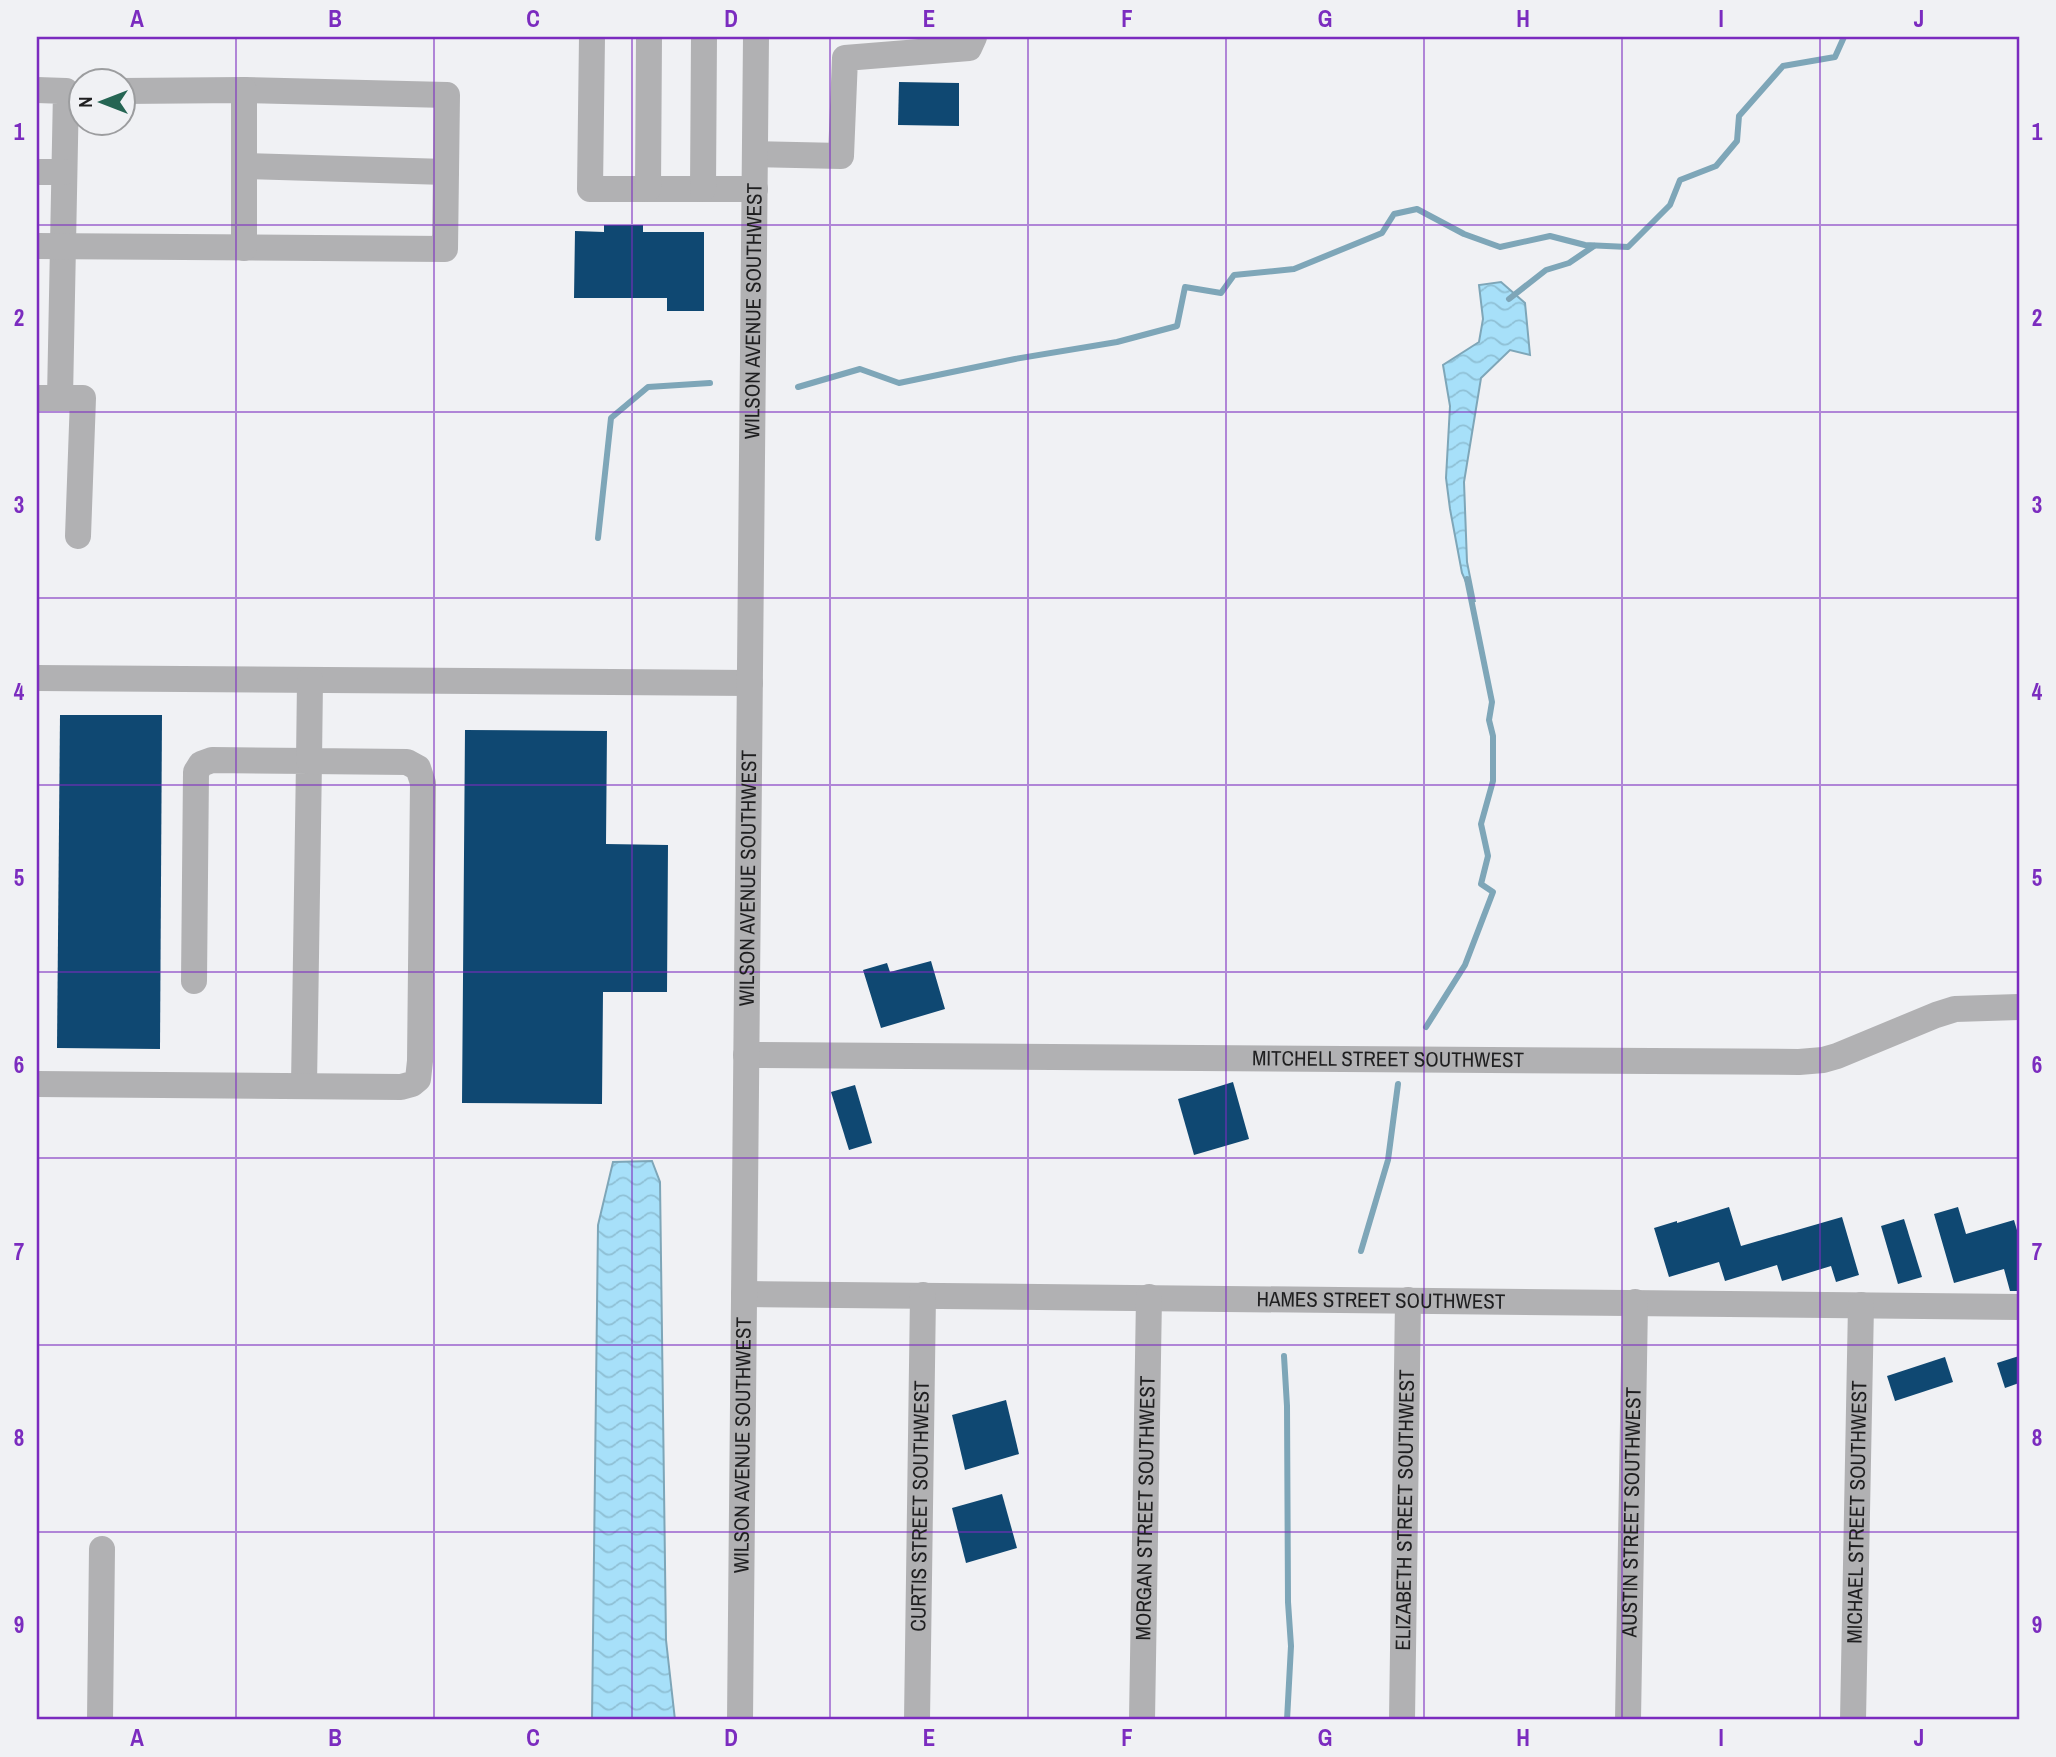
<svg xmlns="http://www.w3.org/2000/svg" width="2056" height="1757" font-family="'Archivo Narrow',sans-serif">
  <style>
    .water { fill: url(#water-waves); stroke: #7ea6b8; stroke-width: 2 }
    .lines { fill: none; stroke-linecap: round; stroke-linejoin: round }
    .stream { stroke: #7ea6b8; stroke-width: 6 }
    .building { fill: #0f4872 }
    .minor { stroke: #b1b1b3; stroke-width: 26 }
    .grid { fill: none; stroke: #7b2cbf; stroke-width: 2; stroke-opacity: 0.55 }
    .labels { text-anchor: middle; stroke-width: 7; stroke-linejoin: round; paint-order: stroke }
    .street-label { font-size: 21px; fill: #1f1f20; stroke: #f0f1f4 }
    .neatline { fill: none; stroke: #7b2cbf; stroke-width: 2.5 }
    .grid-label { font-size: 23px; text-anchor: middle; font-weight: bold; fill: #7b2cbf }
  </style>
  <defs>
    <pattern id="water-waves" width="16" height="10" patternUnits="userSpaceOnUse" patternTransform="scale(1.75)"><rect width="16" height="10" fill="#a7e0f9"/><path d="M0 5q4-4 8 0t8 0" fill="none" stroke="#8fc0d5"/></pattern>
  </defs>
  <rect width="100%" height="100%" fill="#f0f1f4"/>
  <!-- water -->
  <g class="water">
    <polygon points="1501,282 1525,303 1530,355 1510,350 1481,378 1464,482 1467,562 1475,602 1462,573 1450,509 1446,478 1450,406 1443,365 1479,342 1483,319 1479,285"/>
    <polygon points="652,1161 660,1182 666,1640 675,1720 592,1720 598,1225 613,1162"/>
  </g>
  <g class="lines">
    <!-- stream -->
    <g class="stream">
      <polyline points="1509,299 1546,270 1569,263 1594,246"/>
      <polyline points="798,387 860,369 899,383 1015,359 1117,342 1177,326 1185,287 1221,293 1234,275 1294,269 1382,233 1394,214 1417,209 1464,234 1500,247 1550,236 1585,245 1628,247 1670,205 1680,180 1716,166 1737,141 1739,116 1783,66 1835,57 1844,37"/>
      <polyline points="598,538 611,418 648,387 710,383"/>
      <polyline points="1426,1027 1465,965 1493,892 1481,884 1488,856 1481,824 1493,781 1493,736 1489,720 1492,702 1467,579"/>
      <polyline points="1361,1251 1388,1160 1398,1084"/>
      <polyline points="1284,1356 1287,1406 1288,1602 1291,1646 1287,1720"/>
    </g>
  </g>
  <!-- building -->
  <g class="building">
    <polygon points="899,82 959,83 959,126 898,125"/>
    <polygon points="604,225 643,225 643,232 704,232 704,311 667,311 667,298 574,298 575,231 604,232"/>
    <polygon points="60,715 162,715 160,1049 57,1048"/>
    <polygon points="465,730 607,731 606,844 668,845 667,992 603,992 602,1104 462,1103"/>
    <polygon points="931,961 945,1009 881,1028 863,970 887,963 890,972"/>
    <polygon points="1233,1082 1249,1139 1194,1155 1178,1099"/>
    <polygon points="855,1085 872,1143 849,1150 831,1092"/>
    <polygon points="1729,1207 1741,1246 1842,1217 1859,1275 1836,1282 1831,1266 1782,1281 1777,1265 1725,1281 1719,1262 1669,1277 1654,1228 1677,1221 1677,1223"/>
    <polygon points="1958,1207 1966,1234 2014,1220 2019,1237 2019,1291 2010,1291 2004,1269 1954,1283 1934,1214"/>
    <polygon points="1904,1219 1922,1277 1898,1284 1881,1226"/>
    <polygon points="2019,1356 2019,1383 2005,1388 1997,1363"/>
    <polygon points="1945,1357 1953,1382 1895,1401 1887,1376"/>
    <polygon points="1006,1400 1019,1454 965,1470 952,1415"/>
    <polygon points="1002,1494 1017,1548 966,1563 952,1508"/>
  </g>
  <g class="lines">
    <!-- minor -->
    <g class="minor">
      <polyline points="592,37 590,189 755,189"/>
      <polyline points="37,90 66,91 60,398"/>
      <polyline points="755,154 841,156 845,58 969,48 974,37"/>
      <polyline points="244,166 446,172"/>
      <polyline points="37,172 64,172"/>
      <polyline points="648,189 649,37"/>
      <polyline points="703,189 704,37"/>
      <polyline points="37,246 445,249 447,95 244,90 122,91"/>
      <polyline points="244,248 244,90"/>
      <polyline points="37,398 83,398 78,536"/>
      <polyline points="37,678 750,683"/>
      <polyline points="194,981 196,772 201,764 212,760 309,761 304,1086"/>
      <path id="s1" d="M746 1055 1799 1062 1823 1060 1837 1056 1936 1015 1955 1009 2019 1007"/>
      <polyline points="37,1084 401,1087 412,1084 418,1079 420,1061 423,783 418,768 407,762 309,761 310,680"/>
      <path id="s2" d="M744 1294 2019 1307"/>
      <polyline points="100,1720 102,1549"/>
      <path id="s3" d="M740 1720 756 37"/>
      <path id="s4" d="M917 1720 923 1295"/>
      <path id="s5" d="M1142 1720 1149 1297"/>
      <path id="s6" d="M1402 1720 1408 1300"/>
      <path id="s7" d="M1628 1720 1635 1302"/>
      <path id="s8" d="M1853 1720 1861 1305"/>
    </g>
  </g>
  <!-- grid -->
  <path class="grid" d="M236 37V1720M434 37V1720M632 37V1720M830 37V1720M1028 37V1720M1226 37V1720M1424 37V1720M1622 37V1720M1820 37V1720M37 225H2019M37 412H2019M37 598H2019M37 785H2019M37 972H2019M37 1158H2019M37 1345H2019M37 1532H2019"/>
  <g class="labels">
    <!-- street labels -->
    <g class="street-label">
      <text dy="7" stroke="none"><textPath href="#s3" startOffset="1409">WILSON AVENUE SOUTHWEST</textPath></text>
      <text dy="7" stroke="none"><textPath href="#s3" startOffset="842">WILSON AVENUE SOUTHWEST</textPath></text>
      <text dy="7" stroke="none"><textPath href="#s1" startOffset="642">MITCHELL STREET SOUTHWEST</textPath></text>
      <text dy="7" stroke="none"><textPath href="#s2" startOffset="637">HAMES STREET SOUTHWEST</textPath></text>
      <text dy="7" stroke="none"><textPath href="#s3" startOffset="275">WILSON AVENUE SOUTHWEST</textPath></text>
      <text dy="7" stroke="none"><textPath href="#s4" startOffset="214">CURTIS STREET SOUTHWEST</textPath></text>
      <text dy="7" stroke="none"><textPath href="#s5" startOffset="212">MORGAN STREET SOUTHWEST</textPath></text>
      <text dy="7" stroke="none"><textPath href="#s6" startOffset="210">ELIZABETH STREET SOUTHWEST</textPath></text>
      <text dy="7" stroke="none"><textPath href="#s7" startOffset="208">AUSTIN STREET SOUTHWEST</textPath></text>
      <text dy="7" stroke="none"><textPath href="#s8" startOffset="208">MICHAEL STREET SOUTHWEST</textPath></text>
    </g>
  </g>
  <!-- border -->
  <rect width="2056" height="1757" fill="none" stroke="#f0f1f4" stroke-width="77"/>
  <!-- north arrow -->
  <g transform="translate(102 102) rotate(270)"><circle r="33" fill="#f0f1f4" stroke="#9c9d9f" stroke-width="2"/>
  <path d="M0-5L12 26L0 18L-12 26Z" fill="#256553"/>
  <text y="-10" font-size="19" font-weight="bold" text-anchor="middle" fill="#1f1f20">N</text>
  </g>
  <rect x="38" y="38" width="1980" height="1680" class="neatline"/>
  <g class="grid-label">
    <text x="137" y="27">A</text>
    <text x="335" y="27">B</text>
    <text x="533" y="27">C</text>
    <text x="731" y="27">D</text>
    <text x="929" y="27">E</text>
    <text x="1127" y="27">F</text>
    <text x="1325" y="27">G</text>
    <text x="1523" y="27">H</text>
    <text x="1721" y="27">I</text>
    <text x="1919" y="27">J</text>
    <text x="19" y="140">1</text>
    <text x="2037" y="140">1</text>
    <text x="19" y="326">2</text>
    <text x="2037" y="326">2</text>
    <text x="19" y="513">3</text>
    <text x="2037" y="513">3</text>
    <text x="19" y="700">4</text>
    <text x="2037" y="700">4</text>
    <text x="19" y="886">5</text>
    <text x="2037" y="886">5</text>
    <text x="19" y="1073">6</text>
    <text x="2037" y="1073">6</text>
    <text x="19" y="1260">7</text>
    <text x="2037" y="1260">7</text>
    <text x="19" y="1446">8</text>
    <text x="2037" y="1446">8</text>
    <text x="19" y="1633">9</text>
    <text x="2037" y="1633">9</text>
    <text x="137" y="1746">A</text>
    <text x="335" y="1746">B</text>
    <text x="533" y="1746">C</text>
    <text x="731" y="1746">D</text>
    <text x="929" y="1746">E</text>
    <text x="1127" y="1746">F</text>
    <text x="1325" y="1746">G</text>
    <text x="1523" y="1746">H</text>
    <text x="1721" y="1746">I</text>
    <text x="1919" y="1746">J</text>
  </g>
</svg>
